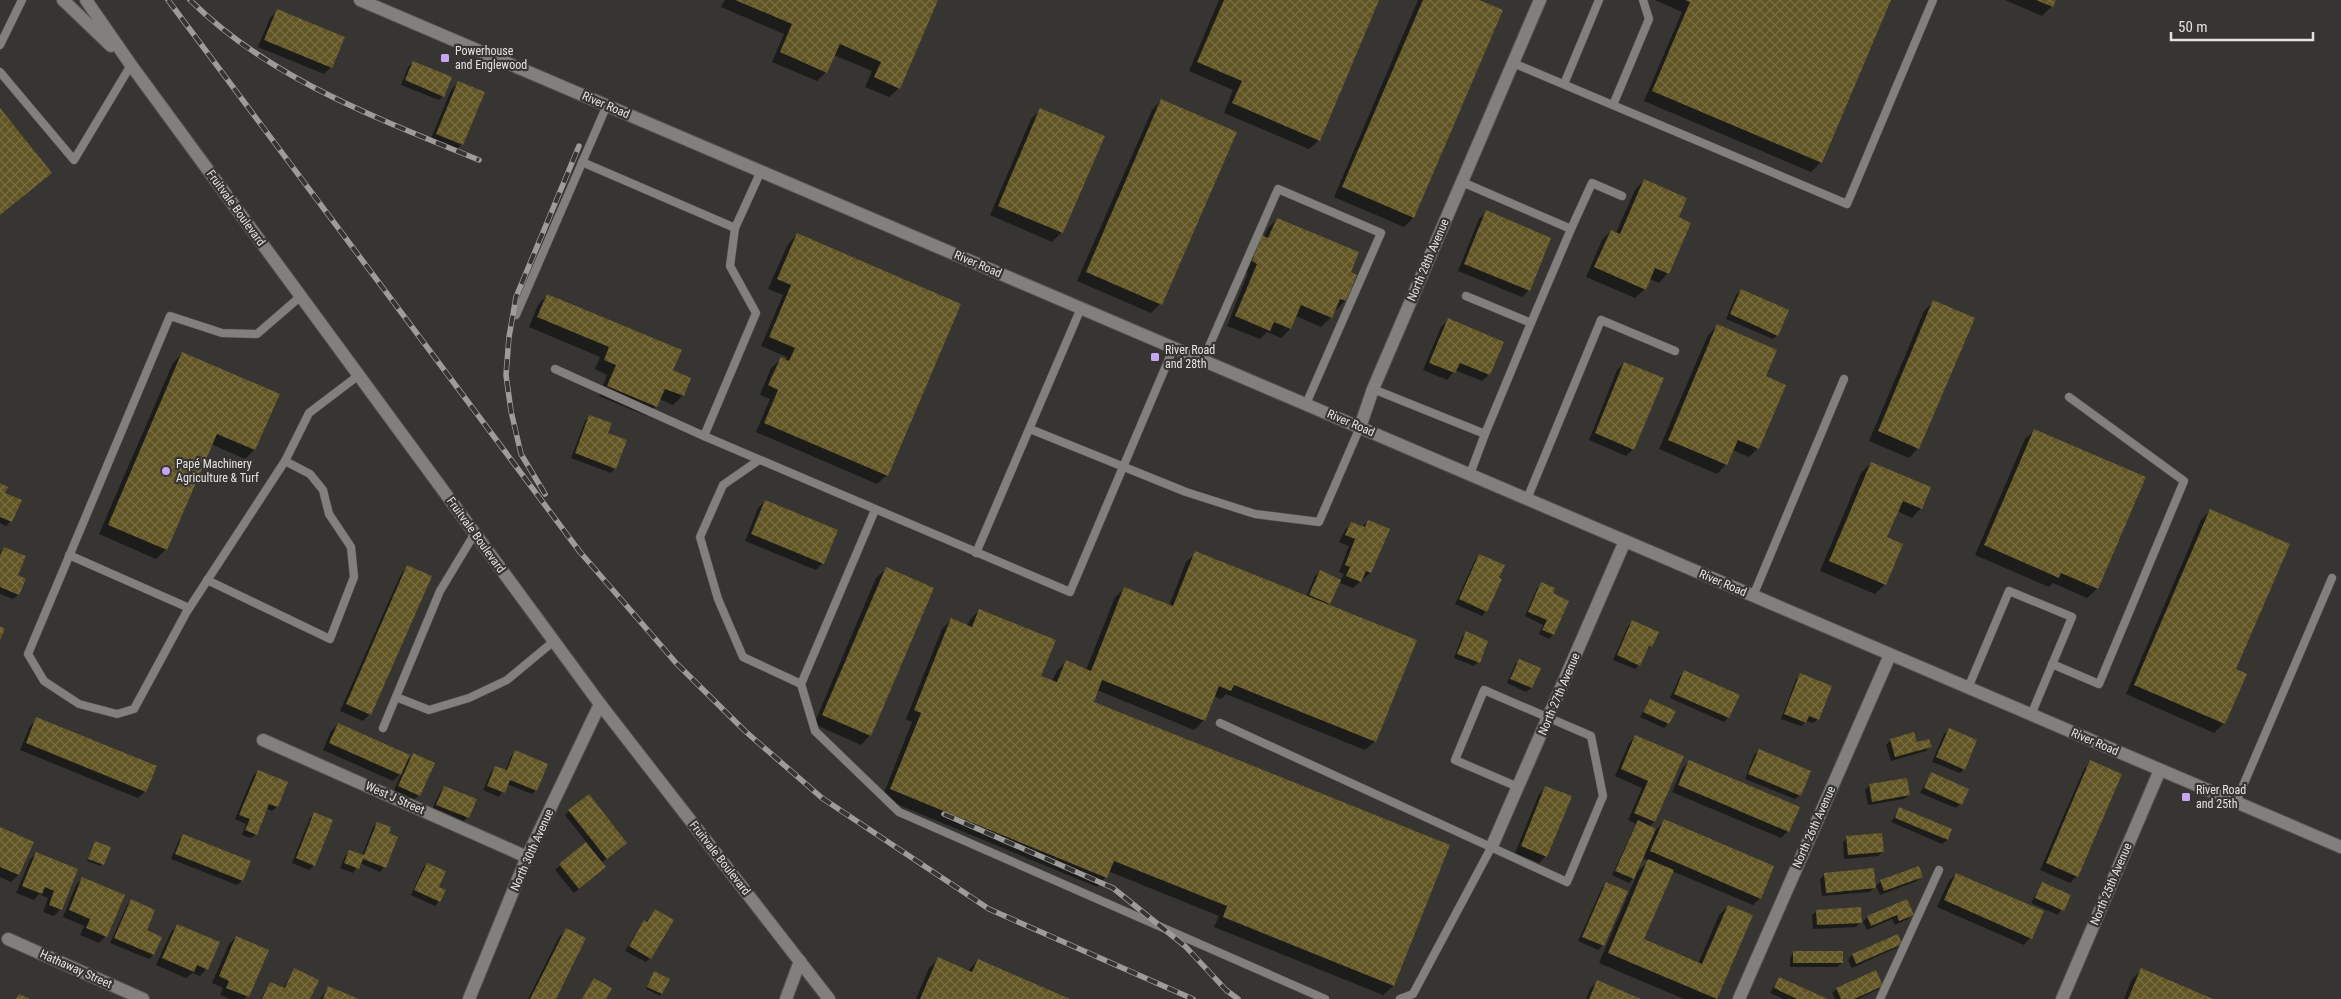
<svg xmlns="http://www.w3.org/2000/svg" width="2341" height="999" font-family="'Roboto Condensed',sans-serif">
  <style>
    .shadow { fill: #0007; fill-rule: evenodd }
    .building { fill: url(#building-cross-hatch) }
    .lines { fill: none; stroke-linecap: round; stroke-linejoin: round }
    .lane-casing { stroke: #545451; stroke-width: 9 }
    .street-casing { stroke: #545451; stroke-width: 14 }
    .secondary-casing { stroke: #545451; stroke-width: 14 }
    .lane { stroke: #81807c; stroke-width: 8 }
    .street { stroke: #81807c; stroke-width: 12 }
    .secondary { stroke: #81807c; stroke-width: 12 }
    .rail-casing { stroke: #9d9c99; stroke-width: 5.5 }
    .rail { stroke: #363532; stroke-width: 4; stroke-dasharray: 11; stroke-linecap: butt }
    .poi-dot { fill: #c7a6ef; stroke: #363532; stroke-width: 2 }
    .labels { text-anchor: middle; stroke-width: 4.5; stroke-linejoin: round; paint-order: stroke }
    .poi-label { font-size: 12px; fill: #e3e2e0; stroke: #363532; text-anchor: start }
    .street-label { font-size: 12px; fill: #e3e2e0; stroke: #363532 }
  </style>
  <defs>
    <pattern id="building-cross-hatch" width="8" height="8" patternUnits="userSpaceOnUse" patternTransform="scale(1.25)"><rect width="8" height="8" fill="#615524"/><path d="M0 0l8 8M0 8l8-8" fill="none" stroke="#786d44"/></pattern>
  </defs>
  <rect width="100%" height="100%" fill="#363532"/>
  <!-- shadow -->
  <g class="shadow">
    <polygon points="725,0 936,0 899,88 889,97 865,87 872,71 834,55 826,72 817,81 772,62 784,34 721,7"/>
    <polygon points="1219,0 1378,0 1319,140 1309,149 1224,113 1233,90 1189,71"/>
    <polygon points="1418,0 1476,0 1413,218 1404,227 1334,197"/>
    <polygon points="1655,0 1889,0 1821,162 1811,172 1644,101 1682,12"/>
    <polygon points="2005,0 2054,0 2052,6 2042,16"/>
    <polygon points="277,11 331,67 324,74 258,47 270,18"/>
    <polygon points="413,63 443,96 439,100 401,85 408,67"/>
    <polygon points="458,83 462,144 455,151 430,141 451,90"/>
    <polygon points="1161,100 1160,304 1151,313 1077,281 1152,110"/>
    <polygon points="1041,110 1103,136 1062,232 1052,242 990,215 1031,119"/>
    <polygon points="1644,180 1677,218 1668,273 1659,283 1649,279 1645,289 1635,298 1586,277 1602,240 1611,231 1616,233 1635,190"/>
    <polygon points="1486,212 1529,290 1522,297 1458,271 1479,219"/>
    <polygon points="1277,219 1349,273 1345,301 1336,310 1334,309 1331,317 1321,327 1296,316 1290,329 1281,338 1267,332 1260,339 1227,326 1248,273 1243,271 1253,246 1264,237 1268,228"/>
    <polygon points="797,235 887,475 877,484 756,432 770,399 760,395 771,368 781,359 785,361 787,357 761,346 783,295 768,289 788,244"/>
    <polygon points="1741,290 1777,335 1773,339 1726,319 1736,295"/>
    <polygon points="547,295 672,371 690,378 682,396 673,405 659,399 656,406 647,416 599,396 607,375 595,369 600,357 529,327 538,305"/>
    <polygon points="1933,302 1918,448 1909,458 1869,441 1924,311"/>
    <polygon points="1448,320 1489,374 1482,381 1455,370 1447,380 1423,370 1441,327"/>
    <polygon points="1717,326 1764,377 1758,448 1749,457 1732,450 1726,464 1717,474 1659,449 1708,335"/>
    <polygon points="182,354 278,395 254,450 245,459 211,444 166,549 156,559 99,534 173,363"/>
    <polygon points="1624,363 1633,449 1626,456 1589,440 1617,370"/>
    <polygon points="590,416 606,433 615,468 611,473 571,458 585,421"/>
    <polygon points="2035,430 2145,478 2097,589 2087,598 2053,583 2049,587 1975,555 2025,439"/>
    <polygon points="1871,463 1921,508 1912,518 1897,511 1886,538 1885,584 1875,594 1820,571 1861,473"/>
    <polygon points="0,485 11,521 6,526 0,523"/>
    <polygon points="765,501 823,563 816,570 745,541 758,508"/>
    <polygon points="2210,511 2235,670 2224,723 2214,733 2126,694 2201,520"/>
    <polygon points="1368,521 1388,530 1370,573 1353,588 1338,582 1327,606 1375,741 1365,750 1226,694 1221,699 1213,696 1204,720 1194,730 1097,690 1092,702 1449,846 1393,986 1383,995 1214,927 1219,916 1108,871 1106,877 1097,887 882,798 912,722 906,719 942,629 951,620 967,626 970,620 979,610 1040,676 1052,681 1057,671 1066,662 1086,670 1115,597 1125,588 1169,606 1186,562 1196,553 1306,597 1315,576 1320,572 1340,581 1344,574 1339,572 1349,546 1339,542 1345,530 1352,523 1362,527"/>
    <polygon points="4,548 16,576 24,579 18,595 13,599 0,594 0,552"/>
    <polygon points="1479,555 1486,611 1482,616 1455,604 1475,560"/>
    <polygon points="407,567 370,714 363,721 340,711 401,574"/>
    <polygon points="886,569 870,735 861,745 814,724 876,578"/>
    <polygon points="1542,583 1551,594 1553,635 1549,639 1539,634 1543,625 1525,616 1537,588"/>
    <polygon points="1632,622 1651,646 1646,650 1639,665 1635,669 1613,660 1628,626"/>
    <polygon points="1466,633 1478,662 1474,666 1454,658 1462,637"/>
    <polygon points="1520,660 1539,669 1531,688 1526,692 1507,683 1515,664"/>
    <polygon points="1685,672 1728,718 1724,722 1670,698 1680,676"/>
    <polygon points="1801,675 1818,719 1813,723 1806,721 1801,726 1781,719 1796,679"/>
    <polygon points="1650,700 1668,723 1664,728 1640,717"/>
    <polygon points="37,719 145,792 138,798 20,750 30,726"/>
    <polygon points="338,724 406,762 413,755 419,795 414,800 394,790 402,772 393,781 323,750 331,731"/>
    <polygon points="1949,729 1964,769 1960,773 1932,762 1944,734"/>
    <path d="M1636 736 1682 757 1654 822 1649 827 1656 830 1664 821 1760 898 1753 905 1672 871 1642 940 1698 964 1719 915 1728 906 1752 916 1716 999H1684L1599 963 1637 874 1629 883 1612 875 1636 824 1628 820 1642 788 1615 776 1629 743ZM1642 858 1649 861 1635 874Z"/>
    <polygon points="1891,740 1916,743 1930,747 1926,751 1891,761 1886,745"/>
    <polygon points="1759,750 1800,795 1795,799 1745,779 1754,755"/>
    <polygon points="515,752 536,790 532,794 507,784 499,797 483,790 491,772 496,767 505,771 511,756"/>
    <polygon points="1689,762 1788,831 1781,838 1672,792 1682,769"/>
    <polygon points="2091,762 2121,774 2077,876 2070,883 2040,870 2084,769"/>
    <polygon points="258,771 277,807 272,811 266,808 256,834 251,838 242,835 246,824 235,819 253,776"/>
    <polygon points="1931,774 1960,804 1956,808 1920,793"/>
    <polygon points="1869,786 1909,795 1904,799 1868,805 1865,790"/>
    <polygon points="444,787 468,817 463,822 432,809 440,792"/>
    <polygon points="1546,787 1546,856 1539,863 1515,853 1539,794"/>
    <polygon points="1900,808 1951,830 1947,840 1942,844 1891,822"/>
    <polygon points="569,811 621,847 601,863 605,867 600,872 574,893 555,870 587,843 565,815"/>
    <polygon points="314,814 314,865 309,870 292,863 310,818"/>
    <polygon points="378,823 384,867 380,872 360,863 353,873 340,868 345,856 350,851 362,856 373,827"/>
    <polygon points="0,828 32,842 18,875 11,882 0,877"/>
    <polygon points="183,835 249,862 242,881 237,885 171,859 179,840"/>
    <polygon points="1847,838 1883,852 1878,856 1844,859 1843,842"/>
    <polygon points="95,842 109,848 101,866 87,861"/>
    <polygon points="36,853 77,870 60,909 54,916 43,912 48,898 39,894 34,900 16,893 30,860"/>
    <polygon points="427,864 438,887 439,901 435,906 411,895 423,868"/>
    <polygon points="1956,874 2030,938 2024,945 1937,907 1949,881"/>
    <polygon points="1824,875 1875,887 1870,892 1822,896 1820,879"/>
    <polygon points="1921,876 1917,881 1880,895 1876,886 1881,881"/>
    <polygon points="83,878 106,936 99,943 80,935 84,926 63,917 76,885"/>
    <polygon points="1606,883 1626,892 1603,945 1598,950 1578,941 1602,888"/>
    <polygon points="2042,884 2069,896 2058,915 2031,903"/>
    <polygon points="131,901 145,931 160,938 153,955 149,959 110,943 127,905"/>
    <polygon points="1906,901 1912,914 1908,919 1895,925 1892,919 1867,930 1863,922 1867,917"/>
    <polygon points="655,910 650,958 646,962 625,951 640,926 644,921 646,922"/>
    <polygon points="1817,911 1861,922 1856,927 1813,929 1812,915"/>
    <polygon points="178,925 206,969 200,976 192,973 186,978 156,965 171,932"/>
    <polygon points="566,930 554,999 528,999 559,937"/>
    <polygon points="1897,935 1901,943 1896,948 1852,968 1848,960 1852,955"/>
    <polygon points="236,937 268,951 245,999 230,999 220,995 223,988 212,983 229,944"/>
    <polygon points="1794,952 1842,963 1837,967 1790,967 1790,957"/>
    <polygon points="939,959 968,971 978,960 1067,999 916,999 929,968"/>
    <polygon points="294,970 309,999 261,999 270,983 283,989"/>
    <polygon points="2142,970 2210,999 2124,999 2132,979"/>
    <polygon points="654,973 661,994 660,996 646,989"/>
    <polygon points="1779,978 1825,999 1784,999 1770,993"/>
    <polygon points="1597,982 1638,999 1586,999 1590,989"/>
    <polygon points="1882,986 1877,990 1858,999 1835,999 1832,993 1837,989"/>
    <polygon points="329,987 356,999 320,999"/>
  </g>
  <!-- building -->
  <g class="building">
    <polygon points="735,0 938,0 900,89 874,77 881,62 840,44 827,73 780,52 792,24"/>
    <polygon points="1224,0 1379,0 1320,141 1232,103 1242,81 1197,62"/>
    <polygon points="1423,0 1479,0 1503,10 1414,218 1342,187"/>
    <polygon points="1685,0 1891,0 1822,163 1652,91 1690,2"/>
    <polygon points="2036,0 2056,0 2053,7"/>
    <polygon points="277,9 345,37 332,68 264,40"/>
    <polygon points="413,61 452,77 444,97 405,80"/>
    <polygon points="458,81 485,92 463,145 436,134"/>
    <polygon points="1161,99 1237,132 1162,305 1086,272"/>
    <polygon points="0,108 52,173 0,215"/>
    <polygon points="1040,108 1105,136 1063,233 998,206"/>
    <polygon points="1644,179 1687,198 1679,217 1691,223 1669,274 1655,268 1646,290 1594,267 1611,230 1620,234"/>
    <polygon points="1486,210 1551,238 1530,291 1464,264"/>
    <polygon points="1277,218 1359,252 1351,272 1357,275 1346,301 1340,299 1332,318 1301,305 1291,329 1274,322 1270,331 1235,316 1257,264 1252,261 1262,235 1268,238"/>
    <polygon points="797,233 961,304 888,476 764,423 778,390 768,385 781,357 789,361 795,348 769,337 791,285 777,279"/>
    <polygon points="1741,289 1789,310 1778,336 1730,314"/>
    <polygon points="547,294 682,350 673,370 691,378 684,396 665,389 657,407 607,386 616,365 604,360 609,347 537,317"/>
    <polygon points="1933,300 1975,318 1919,449 1878,431"/>
    <polygon points="1448,318 1504,342 1490,375 1460,363 1455,373 1429,363"/>
    <polygon points="1717,324 1777,350 1766,376 1786,385 1759,449 1738,440 1727,465 1668,440"/>
    <polygon points="182,352 280,394 255,450 217,434 167,550 108,525"/>
    <polygon points="1624,362 1664,378 1634,450 1595,433"/>
    <polygon points="589,415 612,423 608,433 627,440 616,469 575,453"/>
    <polygon points="2034,429 2146,477 2098,589 2061,573 2059,578 1984,545"/>
    <polygon points="1871,462 1931,487 1922,509 1903,501 1887,537 1903,544 1886,585 1829,561"/>
    <polygon points="0,483 8,487 5,493 22,500 12,522 0,517"/>
    <polygon points="765,500 838,530 824,564 751,534"/>
    <polygon points="2210,509 2290,544 2236,669 2247,674 2225,724 2134,685"/>
    <polygon points="1368,520 1390,529 1371,573 1366,571 1361,582 1346,576 1350,567 1345,565 1355,539 1345,535 1351,522 1365,527"/>
    <polygon points="4,547 26,556 18,575 26,579 19,595 0,587 0,555"/>
    <polygon points="1195,551 1417,640 1376,742 1234,685 1231,691 1219,686 1205,721 1102,680 1094,702 1450,845 1394,986 1223,917 1227,906 1114,861 1107,878 890,789 921,713 914,710 951,618 972,627 979,609 1056,640 1041,676 1057,682 1066,660 1091,671 1124,587 1173,606"/>
    <polygon points="1479,554 1505,565 1499,578 1502,579 1487,612 1459,599"/>
    <polygon points="407,565 432,576 371,715 346,704"/>
    <polygon points="886,567 934,588 871,736 822,715"/>
    <polygon points="1320,570 1341,580 1330,604 1309,595"/>
    <polygon points="1541,582 1555,588 1553,593 1569,601 1554,635 1542,630 1547,620 1528,612"/>
    <polygon points="1632,620 1659,632 1652,647 1649,646 1640,666 1617,655"/>
    <polygon points="0,626 5,629 0,640"/>
    <polygon points="1466,631 1488,641 1480,663 1457,654"/>
    <polygon points="1519,659 1541,668 1532,688 1510,679"/>
    <polygon points="1684,670 1740,695 1729,718 1674,694"/>
    <polygon points="1800,673 1832,686 1819,720 1809,716 1806,723 1784,714"/>
    <polygon points="1650,699 1676,711 1669,724 1643,712"/>
    <polygon points="36,717 157,766 146,792 26,743"/>
    <polygon points="338,723 410,755 401,775 329,743"/>
    <polygon points="1949,728 1977,740 1965,770 1936,757"/>
    <polygon points="1914,732 1917,742 1929,739 1932,747 1895,757 1890,739"/>
    <polygon points="1635,735 1684,756 1655,822 1634,813 1648,781 1621,769"/>
    <polygon points="1759,749 1811,771 1801,796 1748,774"/>
    <polygon points="515,750 548,764 537,791 510,780 505,793 487,786 495,766 507,770"/>
    <polygon points="413,753 435,763 420,796 398,786"/>
    <polygon points="1689,760 1800,807 1789,832 1678,785"/>
    <polygon points="2090,760 2122,774 2078,877 2046,863"/>
    <polygon points="258,770 288,782 278,807 269,804 257,835 245,830 250,819 239,815"/>
    <polygon points="1931,772 1969,789 1962,805 1924,788"/>
    <polygon points="1907,778 1910,795 1872,802 1869,784"/>
    <polygon points="444,786 477,799 469,818 436,805"/>
    <polygon points="1545,786 1572,796 1547,857 1521,846"/>
    <polygon points="589,794 627,843 607,859 568,810"/>
    <polygon points="1899,807 1952,829 1948,840 1895,818"/>
    <polygon points="314,812 333,820 315,866 296,858"/>
    <polygon points="1664,819 1774,866 1761,899 1650,851"/>
    <polygon points="1638,820 1656,829 1634,879 1615,871"/>
    <polygon points="377,822 391,827 389,833 398,837 386,868 363,859 359,869 344,863 349,850 364,855"/>
    <polygon points="0,827 34,842 19,875 0,867"/>
    <polygon points="1882,833 1884,852 1848,855 1846,836"/>
    <polygon points="183,834 251,861 243,881 175,854"/>
    <polygon points="95,841 111,847 104,865 88,859"/>
    <polygon points="586,842 606,867 579,889 559,864"/>
    <polygon points="36,852 78,869 62,910 49,905 54,891 45,887 42,894 22,886"/>
    <polygon points="1648,859 1674,870 1644,939 1702,964 1728,905 1753,915 1717,999 1608,953"/>
    <polygon points="427,863 446,871 439,887 446,890 440,902 414,890"/>
    <polygon points="1919,866 1923,877 1884,891 1880,880"/>
    <polygon points="1874,868 1876,888 1826,893 1824,873"/>
    <polygon points="1956,873 2044,911 2032,939 1944,900"/>
    <polygon points="82,877 125,895 107,937 86,928 90,919 69,910"/>
    <polygon points="1606,882 1628,891 1604,946 1582,937"/>
    <polygon points="2042,882 2071,895 2064,911 2035,898"/>
    <polygon points="131,899 155,910 147,930 162,937 154,955 114,938"/>
    <polygon points="1907,899 1914,915 1899,921 1897,915 1871,926 1867,916"/>
    <polygon points="1861,907 1862,923 1817,925 1816,910"/>
    <polygon points="655,909 674,920 651,959 629,946 644,920 647,922"/>
    <polygon points="177,924 220,942 208,970 197,965 194,972 162,958"/>
    <polygon points="566,928 586,938 556,999 530,999"/>
    <polygon points="1898,934 1902,944 1856,964 1852,954"/>
    <polygon points="236,936 269,950 249,997 226,988 229,981 219,976"/>
    <rect x="1793" y="951" width="50" height="12"/>
    <polygon points="938,957 972,972 978,959 1070,999 920,999"/>
    <polygon points="294,968 319,980 310,999 262,999 270,982 285,988"/>
    <polygon points="2141,968 2213,999 2128,999"/>
    <polygon points="1876,970 1883,986 1854,999 1841,999 1836,988"/>
    <polygon points="654,971 670,979 662,994 647,987"/>
    <polygon points="1779,977 1828,999 1797,999 1774,988"/>
    <polygon points="594,978 612,988 606,999 582,999"/>
    <polygon points="1597,980 1641,999 1589,999"/>
    <polygon points="328,986 359,999 323,999"/>
    <polygon points="19,994 30,999 16,999"/>
  </g>
  <g class="lines">
    <defs>
      <g id="lane">
        <polyline points="0,45 22,0"/>
        <polyline points="1513,63 1847,204 1933,0"/>
        <polyline points="0,72 74,160 131,65"/>
        <polyline points="1564,84 1599,0"/>
        <polyline points="1613,105 1649,19 1643,0"/>
        <polyline points="1462,182 1571,229 1531,323"/>
        <polyline points="735,228 761,171"/>
        <polyline points="1571,229 1592,183 1622,196"/>
        <polyline points="301,296 257,334 222,333 170,316 28,654 44,681 79,704 117,714 134,709 186,613 285,461 309,413 359,375"/>
        <polyline points="516,315 607,105"/>
        <polyline points="1203,360 1278,189 1381,233 1306,404"/>
        <polyline points="555,369 704,436 756,313 730,266 735,228 582,162"/>
        <polyline points="1373,389 1485,434 1531,323 1466,296"/>
        <polyline points="1030,429 1186,492 1255,514 1319,522 1360,427"/>
        <polyline points="704,436 1070,592 1174,347"/>
        <polyline points="759,460 723,485 700,537 718,599 743,657 801,684"/>
        <polyline points="1470,474 1485,434"/>
        <polyline points="1527,499 1601,320 1675,351"/>
        <polyline points="875,510 801,684 815,731 899,812 1325,999"/>
        <polyline points="976,553 1081,308"/>
        <polyline points="69,555 189,608"/>
        <polyline points="207,580 330,639 354,577 351,547 329,514 323,490 310,474 285,461"/>
        <polyline points="1753,596 1844,379"/>
        <polyline points="2052,664 2099,684 2184,481 2069,397"/>
        <polyline points="1968,688 2009,591 2072,617 2031,715"/>
        <polyline points="396,697 429,710 469,698 507,680 554,641"/>
        <polyline points="1220,723 1567,882 1603,796 1591,736 1484,690 1455,760 1518,787"/>
        <polyline points="383,728 440,591 475,533"/>
        <polyline points="2236,802 2332,578"/>
        <polyline points="1400,999 1413,994 1492,846"/>
        <polyline points="1880,999 1939,870"/>
      </g>
      <g id="street">
        <polyline points="1360,427 1373,389 1540,0"/>
        <polyline points="263,740 527,857"/>
        <polyline points="1492,846 1625,541"/>
        <polyline points="8,939 143,999"/>
        <polyline points="469,999 527,857 600,704"/>
        <polyline points="786,999 800,961"/>
        <polyline points="1739,999 1890,655"/>
        <polyline points="2062,999 2160,770"/>
      </g>
      <g id="secondary">
        <polyline points="63,0 111,46"/>
        <polyline points="86,0 131,65 600,704 829,999"/>
        <polyline points="360,0 2341,847"/>
      </g>
    </defs>
    <!-- lane casing -->
    <use href="#lane" class="lane-casing"/>
    <!-- street casing -->
    <use href="#street" class="street-casing"/>
    <!-- secondary casing -->
    <use href="#secondary" class="secondary-casing"/>
    <!-- lane -->
    <use href="#lane" class="lane"/>
    <!-- street -->
    <use href="#street" class="street"/>
    <!-- secondary -->
    <use href="#secondary" class="secondary"/>
    <defs>
      <g id="rail">
        <polyline points="168,0 580,552 677,664 745,731 822,798 989,909 1193,999"/>
        <path d="M190 0C270 79 377 118 479 160"/>
        <polyline points="545,494 521,454 511,411 506,375 509,337 516,297 579,146"/>
        <polyline points="944,814 1113,888 1185,946 1226,990 1238,999"/>
      </g>
    </defs>
    <!-- rail casing -->
    <use href="#rail" class="rail-casing"/>
    <!-- rail -->
    <use href="#rail" class="rail"/>
  </g>
  <!-- markers -->
  <g class="poi-dot">
    <rect x="440" y="53" width="10" height="10" rx="2.5"/>
    <rect x="1150" y="352" width="10" height="10" rx="2.5"/>
    <circle cx="166" cy="471" r="5"/>
    <rect x="2181" y="792" width="10" height="10" rx="2.5"/>
  </g>
  <g class="labels">
    <!-- poi labels -->
    <g class="poi-label">
      <text x="455" y="55">Powerhouse<tspan x="455" dy="14">and Englewood</tspan></text>
      <text x="1165" y="354">River Road<tspan x="1165" dy="14">and 28th</tspan></text>
      <text x="176" y="468">Papé Machinery<tspan x="176" dy="14">Agriculture &amp; Turf</tspan></text>
      <text x="2196" y="794">River Road<tspan x="2196" dy="14">and 25th</tspan></text>
    </g>
    <!-- street labels -->
    <g class="street-label">
      <text transform="translate(606 105) rotate(23)" y="4">River Road</text>
      <text transform="translate(236 208) rotate(54)" y="4">Fruitvale Boulevard</text>
      <text transform="translate(1428 260) rotate(-67)" y="4">North 28th Avenue</text>
      <text transform="translate(978 264) rotate(23)" y="4">River Road</text>
      <text transform="translate(1351 423) rotate(23)" y="4">River Road</text>
      <text transform="translate(476 535) rotate(54)" y="4">Fruitvale Boulevard</text>
      <text transform="translate(1723 583) rotate(23)" y="4">River Road</text>
      <text transform="translate(1559 694) rotate(-67)" y="4">North 27th Avenue</text>
      <text transform="translate(2095 742) rotate(23)" y="4">River Road</text>
      <text transform="translate(395 798) rotate(24)" y="4">West J Street</text>
      <text transform="translate(1814 827) rotate(-66)" y="4">North 26th Avenue</text>
      <text transform="translate(532 850) rotate(-66)" y="4">North 30th Avenue</text>
      <text transform="translate(720 858) rotate(52)" y="4">Fruitvale Boulevard</text>
      <text transform="translate(2111 884) rotate(-67)" y="4">North 25th Avenue</text>
      <text transform="translate(76 969) rotate(24)" y="4">Hathaway Street</text>
    </g>
  </g>
  <!-- scale -->
  <path d="M2171 32v8h142v-8" fill="none" stroke="#e3e2e0" stroke-width="2.5"/>
  <text x="2178" y="32" font-size="15" fill="#e3e2e0" stroke="#363532" stroke-width="4" paint-order="stroke">50 m</text>
</svg>
